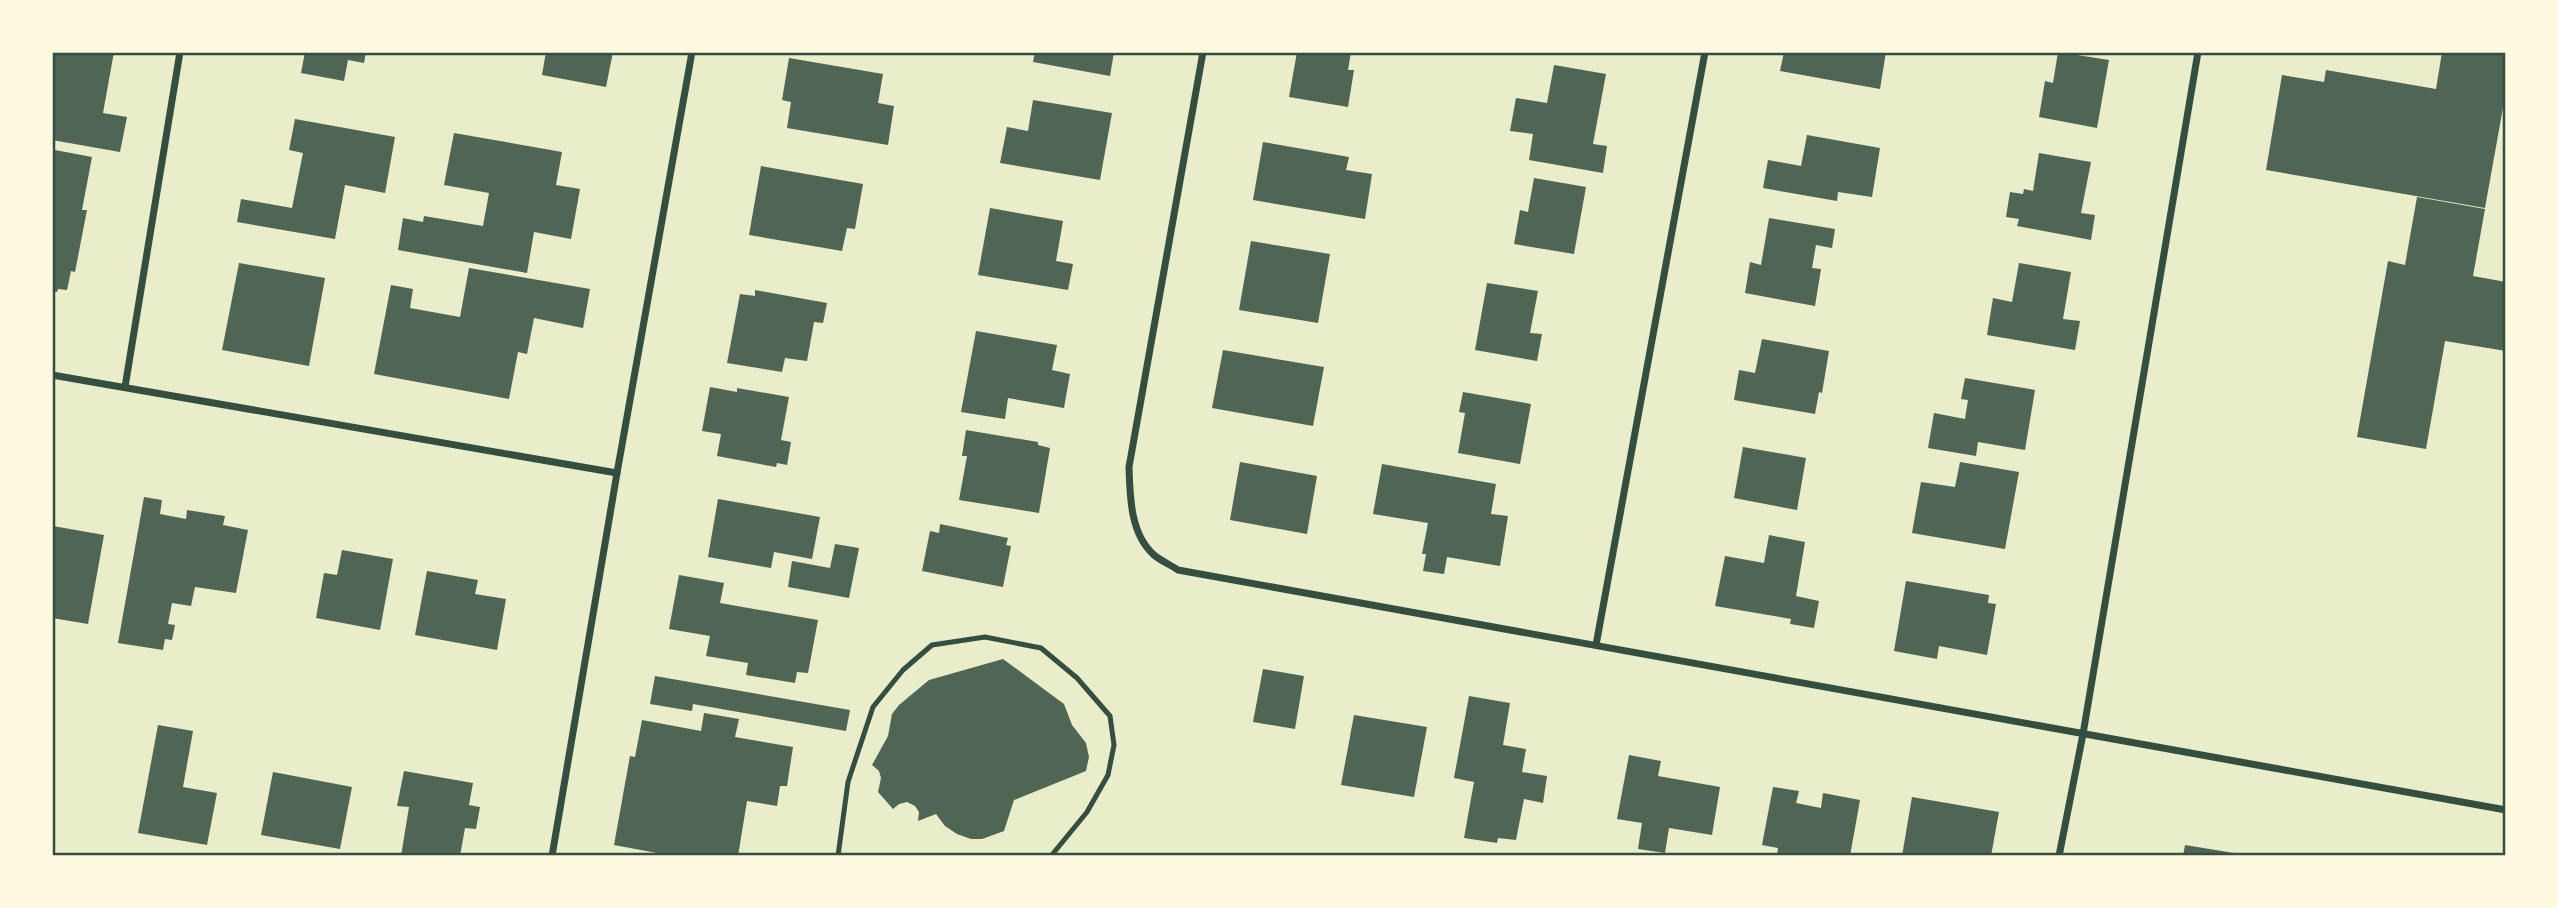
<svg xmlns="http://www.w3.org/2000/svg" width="2558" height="908" font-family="'Archivo Narrow',sans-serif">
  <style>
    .building { fill: #4f6655 }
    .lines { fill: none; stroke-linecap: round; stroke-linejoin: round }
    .service { stroke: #344e41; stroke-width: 5 }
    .minor { stroke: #344e41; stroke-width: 7 }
    .neatline { fill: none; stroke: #344e41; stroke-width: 2.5 }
  </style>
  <rect width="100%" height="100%" fill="#e9edc9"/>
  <!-- building -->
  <g class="building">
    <polygon points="52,52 114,52 103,113 127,117 120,152 52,140"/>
    <polygon points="305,52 366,52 364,63 348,60 344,81 301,73"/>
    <polygon points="546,52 613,52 606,87 542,75"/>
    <polygon points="1035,52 1114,52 1110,76 1033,62"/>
    <polygon points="1297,52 1351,52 1348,70 1354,70 1348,107 1289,97"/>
    <polygon points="1784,52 1886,52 1880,89 1780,71"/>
    <polygon points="2058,52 2109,60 2097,128 2039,117 2045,81 2053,83"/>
    <polygon points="2442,52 2506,52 2506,91 2485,208 2266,170 2282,75 2324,82 2326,70 2436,89"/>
    <polygon points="789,58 883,74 878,103 894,106 888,145 787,128 791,102 782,100"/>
    <polygon points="1554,65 1606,74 1593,144 1607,146 1603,173 1529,160 1533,134 1510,131 1516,98 1547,103"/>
    <polygon points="1033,100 1112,113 1100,180 1000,163 1007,127 1028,131"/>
    <polygon points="295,119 395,137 385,193 345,185 335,239 237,222 241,199 292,208 303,153 289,150"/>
    <polygon points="454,133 562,152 556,185 580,189 571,239 534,232 527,273 398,250 403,218 423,222 424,216 483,226 489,193 444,185"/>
    <polygon points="1807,135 1880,148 1872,197 1838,192 1837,201 1763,188 1768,160 1801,166"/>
    <polygon points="1263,142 1349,157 1346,170 1372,174 1365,219 1253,200"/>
    <polygon points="55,150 92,157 82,210 87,210 75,272 71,271 67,290 58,289 57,292 52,291 52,162"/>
    <polygon points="2039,153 2091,162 2081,213 2095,215 2091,240 2017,226 2019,219 2006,217 2010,192 2023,194 2024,189 2033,191"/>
    <polygon points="761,166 863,184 855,229 847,228 842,251 749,235"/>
    <polygon points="1534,178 1586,187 1574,254 1514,244 1520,210 1528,212"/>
    <polygon points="2417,197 2485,209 2473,276 2506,282 2506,351 2445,341 2426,449 2357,437 2388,261 2405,265"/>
    <polygon points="990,208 1063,221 1056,261 1073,264 1068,290 978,275"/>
    <polygon points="1769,218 1835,229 1832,248 1816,245 1812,268 1821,269 1815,306 1745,293 1750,262 1761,265"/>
    <polygon points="1251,241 1330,254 1318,323 1239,310"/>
    <polygon points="239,263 325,278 309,366 222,350"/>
    <polygon points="2019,263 2071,272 2063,319 2080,321 2075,350 1987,335 1993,298 2012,302"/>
    <polygon points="469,268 590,289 583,328 534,318 527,354 518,352 509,399 374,374 391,285 413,289 410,308 460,317"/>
    <polygon points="1487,283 1538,291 1530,333 1542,334 1537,361 1475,350"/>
    <polygon points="755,290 827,303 823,323 814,322 807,361 785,358 782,372 727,363 740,294 755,296"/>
    <polygon points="976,331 1057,345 1052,370 1070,374 1064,408 1008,398 1005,419 961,412"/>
    <polygon points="1762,339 1829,351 1822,393 1819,392 1815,414 1734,400 1739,370 1755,373"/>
    <polygon points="1223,350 1324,367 1313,426 1212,408"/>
    <polygon points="1965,378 2035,390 2025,450 1978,442 1976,456 1928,448 1934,413 1965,419 1968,400 1961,399"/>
    <polygon points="710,387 737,392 737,388 789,397 781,440 791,442 787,465 777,463 776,467 717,456 721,434 702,431"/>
    <polygon points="1463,392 1531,404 1520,464 1458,453 1465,413 1459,412"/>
    <polygon points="966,430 1038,442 1038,445 1050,448 1039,513 959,500 967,456 962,456"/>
    <polygon points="1743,447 1806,458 1797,510 1734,498"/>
    <polygon points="1240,462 1317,476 1307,534 1230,520"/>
    <polygon points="1960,462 2019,472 2005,549 1912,533 1921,482 1955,487"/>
    <polygon points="1382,464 1496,484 1491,514 1508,516 1500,566 1447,557 1444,574 1423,571 1426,554 1422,554 1428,523 1373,514"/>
    <polygon points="144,497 162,500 160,514 186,519 187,510 225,516 223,525 248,530 236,593 195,587 191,606 172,603 168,624 175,625 172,640 165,639 163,650 118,643"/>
    <polygon points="718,499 820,517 812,559 774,552 771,568 708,557"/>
    <polygon points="940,524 1008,538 1006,545 1011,546 1003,587 922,571 930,531 939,533"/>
    <polygon points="53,526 104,535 88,624 52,618"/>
    <polygon points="1769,535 1805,542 1796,596 1819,601 1814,628 1790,624 1791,619 1715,606 1725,556 1764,563"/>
    <polygon points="835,544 859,548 849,598 788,587 792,561 830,568"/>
    <polygon points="342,550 393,559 380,630 316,618 324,573 337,575"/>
    <polygon points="427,571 478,580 475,594 506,599 497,650 415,635"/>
    <polygon points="679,575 724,583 720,603 818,620 808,673 797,672 795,683 746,675 748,663 706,656 710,636 669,629"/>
    <polygon points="1906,581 1989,595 1988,603 1996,604 1987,655 1939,646 1937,659 1894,651"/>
    <polygon points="1003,659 1064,704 1072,725 1086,743 1089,757 1086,771 1014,800 1004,831 982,839 971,839 957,834 945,826 936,814 918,821 919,812 915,806 907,802 899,804 893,809 878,792 881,778 879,771 872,765 888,736 892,714 899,705 929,680"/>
    <polygon points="1263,669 1304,676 1295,729 1253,722"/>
    <polygon points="655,676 850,710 846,731 693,704 692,711 650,704"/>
    <polygon points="1469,696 1510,703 1503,745 1526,749 1522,772 1547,776 1543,803 1524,799 1516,840 1498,838 1497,843 1464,838 1474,782 1454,778"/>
    <polygon points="704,713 739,719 735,737 793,747 787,786 780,786 777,806 747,801 738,856 673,856 614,845 630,756 635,757 642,720 701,731"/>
    <polygon points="1354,715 1427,727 1414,797 1341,785"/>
    <polygon points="158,725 193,731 183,787 217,793 207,845 138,833"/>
    <polygon points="1629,755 1661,761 1658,776 1720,787 1712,835 1669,828 1665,853 1638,849 1642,823 1617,819"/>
    <polygon points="404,771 473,783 469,805 480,807 476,829 465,828 460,856 401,856 409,807 397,806"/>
    <polygon points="273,772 352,787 340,849 261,835"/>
    <polygon points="1773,787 1799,791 1796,803 1821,808 1823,793 1860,800 1850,856 1777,856 1778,848 1762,845"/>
    <polygon points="1912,797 1999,812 1991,856 1902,856"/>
    <polygon points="2185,845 2240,854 2240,856 2183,856"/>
  </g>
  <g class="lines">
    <!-- service -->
    <polyline class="service" points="838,856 848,782 873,707 903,670 932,645 985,637 1041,648 1077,678 1110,716 1114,745 1108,775 1087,812 1051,856"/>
    <!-- minor -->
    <g class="minor">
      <path d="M1203 52 1129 467C1130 496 1130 534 1154 555 1161 561 1171 565 1178 570L2506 810"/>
      <polyline points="52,375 617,473"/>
      <polyline points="125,387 180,52"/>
      <polyline points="1596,645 1705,52"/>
      <polyline points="552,856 617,473 692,52"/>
      <polyline points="2059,856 2083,734 2198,52"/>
    </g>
  </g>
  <!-- border -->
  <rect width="2558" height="908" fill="none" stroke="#fefae0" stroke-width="108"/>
  <rect x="54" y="54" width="2450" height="800" class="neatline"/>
</svg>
